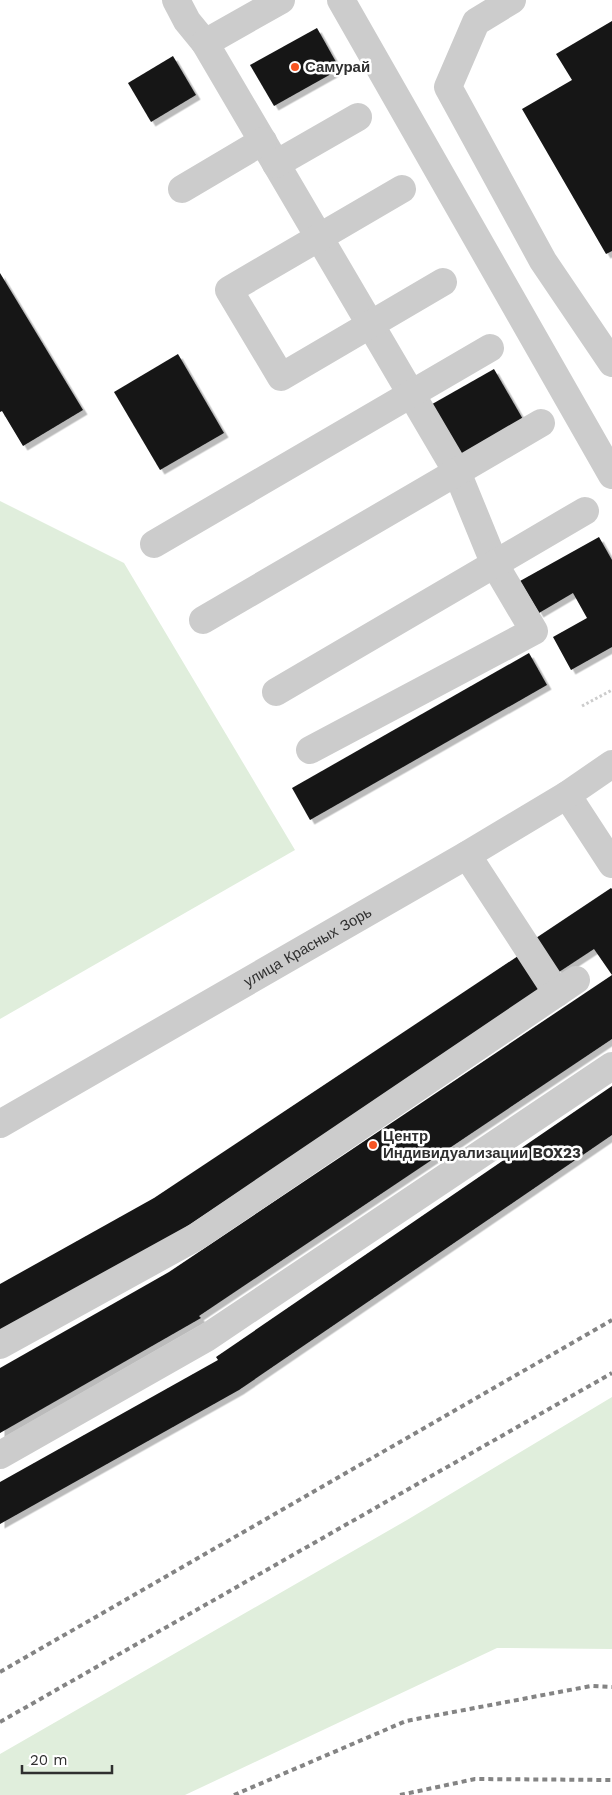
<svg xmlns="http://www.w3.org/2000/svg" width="612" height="1795" font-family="'Work Sans',sans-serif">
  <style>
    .green { fill: #e0eedc }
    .building { fill: #161616; filter: url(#shadow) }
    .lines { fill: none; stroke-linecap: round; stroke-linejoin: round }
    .path { stroke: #ccc; stroke-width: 3; stroke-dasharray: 2.5 2.5; stroke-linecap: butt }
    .minor { stroke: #ccc; stroke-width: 28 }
    .rail { stroke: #848484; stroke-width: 4; stroke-dasharray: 5 4; stroke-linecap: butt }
    .poi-dot { fill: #f65422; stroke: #fff; stroke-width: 2 }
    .labels { text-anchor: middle; stroke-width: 5; stroke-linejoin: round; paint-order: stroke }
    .poi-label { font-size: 15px; font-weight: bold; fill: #2f2f2f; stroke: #fff; text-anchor: start }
    .street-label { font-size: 15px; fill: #2f2f2f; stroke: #fff }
  </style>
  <defs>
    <filter id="shadow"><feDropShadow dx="4.5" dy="4.5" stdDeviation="0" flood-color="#0004"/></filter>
  </defs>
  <rect width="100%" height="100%" fill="#fff"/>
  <!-- green -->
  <g class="green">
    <polygon points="0,501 124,563 295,850 0,1019"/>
    <polygon points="612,1397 612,1649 497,1648 185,1795 0,1795 0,1754 407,1520"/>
  </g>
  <!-- building -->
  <g class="building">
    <polygon points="612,21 612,251 606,254 522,109 572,80 556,54"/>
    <polygon points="317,28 340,69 274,106 250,65"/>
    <polygon points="173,56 196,95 151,122 128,83"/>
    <polygon points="0,273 83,410 23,446 2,411 0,412"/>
    <polygon points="178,354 224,433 160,470 114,392"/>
    <polygon points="494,369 524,421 457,460 427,407"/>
    <polygon points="599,537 612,560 612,647 571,670 553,637 587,618 573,593 539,613 520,581"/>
    <polygon points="529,653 547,685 310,820 292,788"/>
    <polygon points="611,888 612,889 612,1039 199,1316 201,1318 0,1433 0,1368 169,1272 612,975 594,949 559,972 536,938"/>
    <polygon points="518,956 542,991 177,1233 0,1332 0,1284 154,1198"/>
    <polygon points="612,1086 612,1135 239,1390 0,1524 0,1482 218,1360 216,1357"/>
  </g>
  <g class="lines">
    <!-- path -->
    <polyline class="path" points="582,706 612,690"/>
    <!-- minor -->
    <g class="minor">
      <polyline points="176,0 187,21 205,43"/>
      <polyline points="281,0 205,43 457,472 495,565 534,631 310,750"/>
      <polyline points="341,0 612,475"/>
      <polyline points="512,0 476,22 448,87 543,261 612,363"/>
      <polyline points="276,164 358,117"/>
      <polyline points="182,189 263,141"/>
      <polyline points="402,189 229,290 281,377 443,282"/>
      <polyline points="154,544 490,348"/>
      <polyline points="203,620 541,423"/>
      <polyline points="276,692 585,511"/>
      <polyline points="567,795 612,864"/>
      <polyline points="467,855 557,993"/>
      <path id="s1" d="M0 1124 467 855 567 795 612 764"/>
      <polyline points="0,1345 196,1237 576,980"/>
      <polyline points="0,1455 206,1338 612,1066"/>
    </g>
    <!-- rail -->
    <g class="rail">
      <polyline points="0,1672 612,1320"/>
      <polyline points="0,1722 612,1373"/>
      <polyline points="234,1795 406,1721 591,1686 612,1687"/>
      <polyline points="400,1795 475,1779 612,1780"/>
    </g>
  </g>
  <!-- markers -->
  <g class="poi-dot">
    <circle cx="295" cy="67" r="5"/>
    <circle cx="373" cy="1145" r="5"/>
  </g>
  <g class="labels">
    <!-- poi labels -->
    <g class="poi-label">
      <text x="305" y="72">Самурай</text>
      <text x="383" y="1141">Центр<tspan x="383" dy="17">Индивидуализации BOX23</tspan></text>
    </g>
    <!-- street labels -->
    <g class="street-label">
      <text dy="5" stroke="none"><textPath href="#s1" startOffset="355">улица Красных Зорь</textPath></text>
    </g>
  </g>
  <!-- scale -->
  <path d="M22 1765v8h90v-8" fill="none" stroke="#2f2f2f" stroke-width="2.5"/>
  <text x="30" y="1765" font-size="15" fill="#2f2f2f" stroke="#ffffff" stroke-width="4" paint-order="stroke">20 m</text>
</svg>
